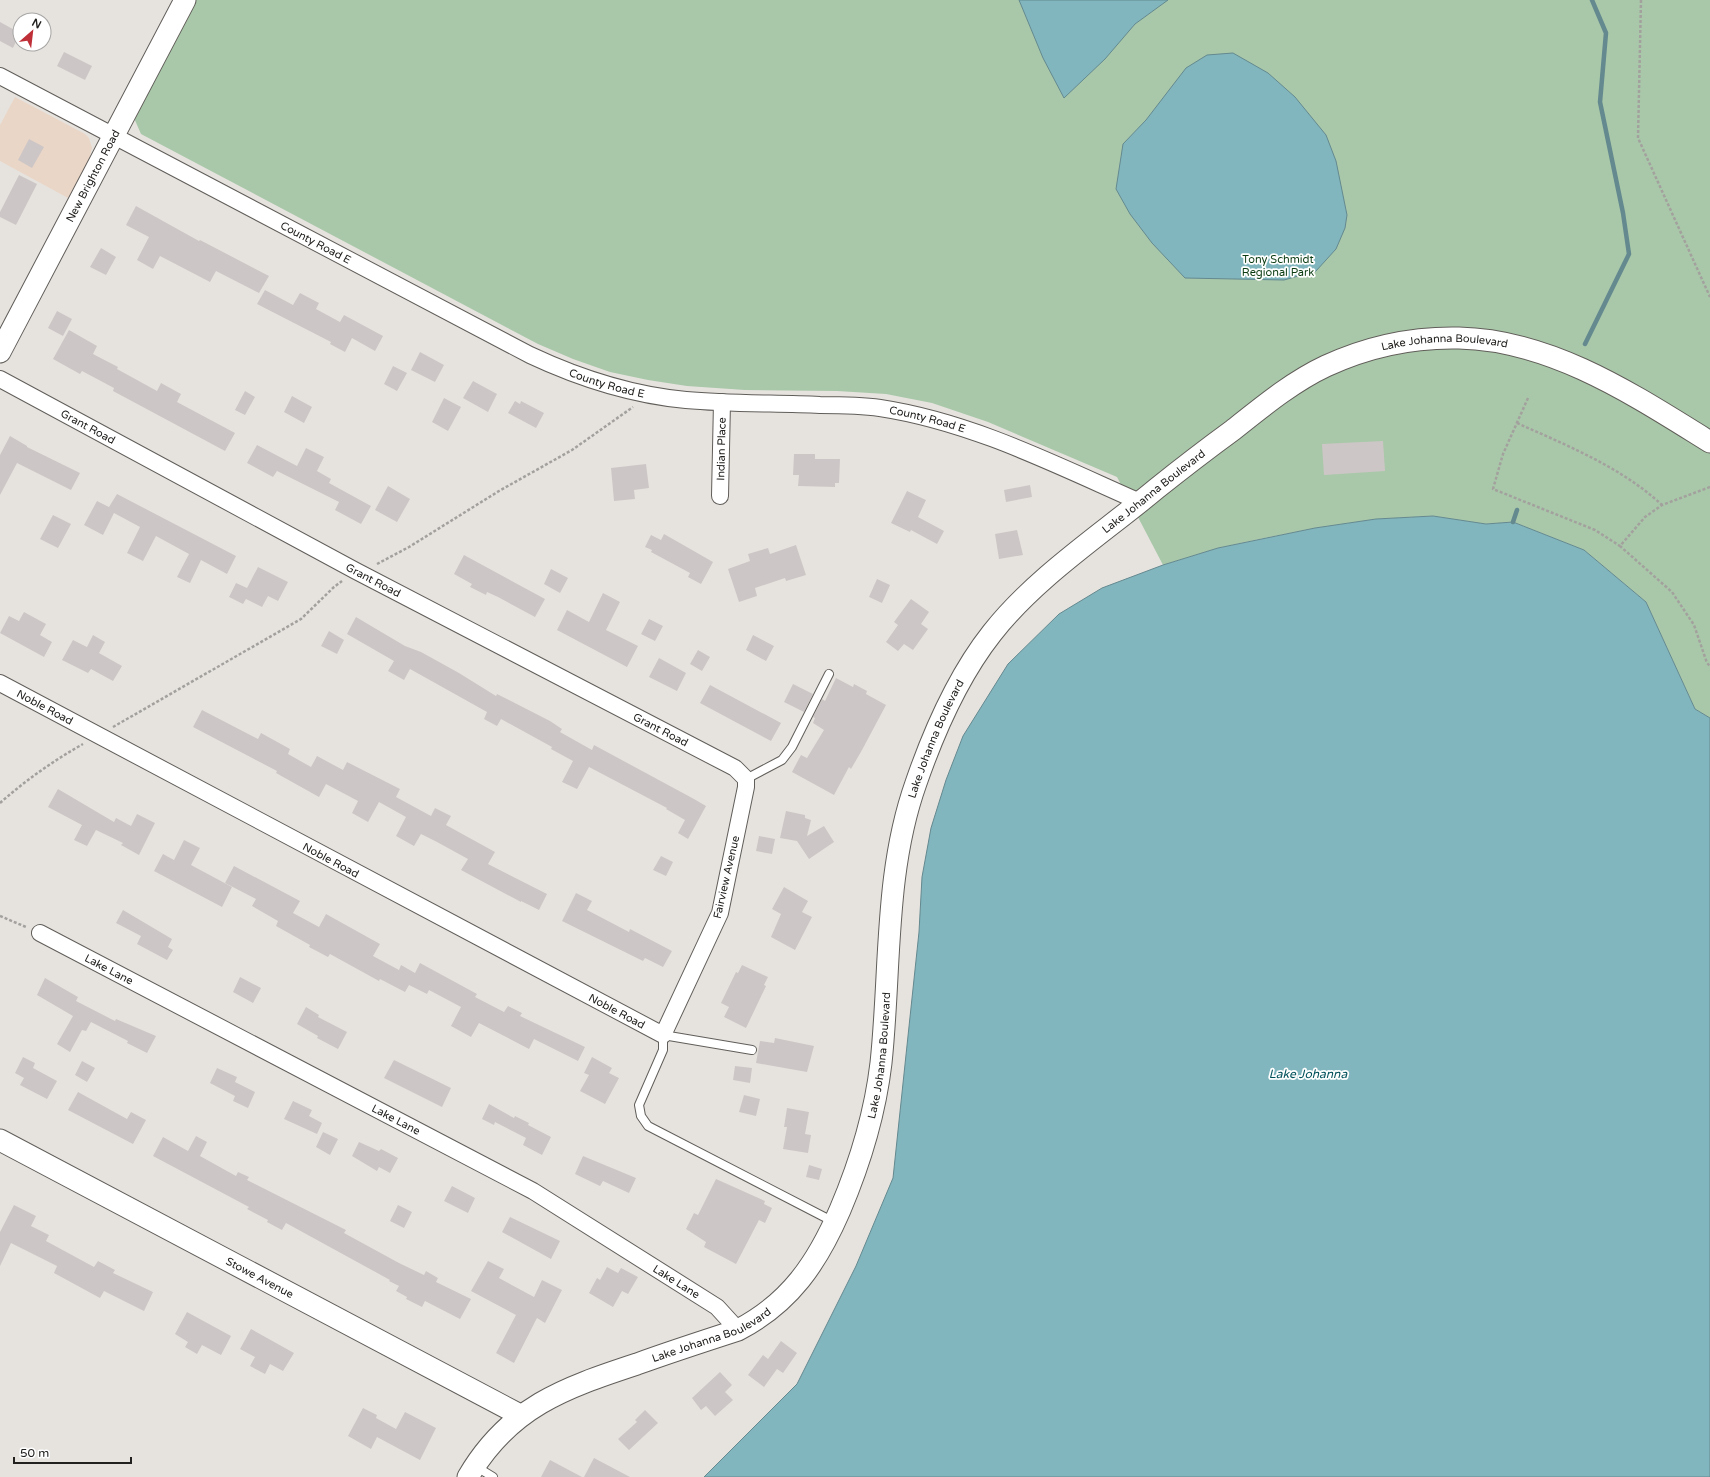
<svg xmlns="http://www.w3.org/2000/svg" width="1710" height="1477" font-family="'Varela Round',sans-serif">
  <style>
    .commercial { fill: #ead6c7 }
    .green { fill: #a9c8a9 }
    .water { fill: #81b6bf; stroke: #64898f }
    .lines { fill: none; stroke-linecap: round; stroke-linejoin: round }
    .stream { stroke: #64898f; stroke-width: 4.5 }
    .building { fill: #cdc6c6 }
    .service-casing { stroke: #615e5a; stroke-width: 10 }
    .minor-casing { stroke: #615e5a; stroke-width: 18 }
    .tertiary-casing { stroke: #615e5a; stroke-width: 23 }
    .path { stroke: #a3a19e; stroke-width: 2.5; stroke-dasharray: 3 2; stroke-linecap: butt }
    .service { stroke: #fff; stroke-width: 8 }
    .minor { stroke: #fff; stroke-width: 16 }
    .tertiary { stroke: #fff; stroke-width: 21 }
    .labels { text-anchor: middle; stroke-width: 3.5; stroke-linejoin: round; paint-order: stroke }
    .street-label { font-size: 11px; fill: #22211f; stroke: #fff }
    .park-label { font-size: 11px; fill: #0a3b11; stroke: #fff }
    .water-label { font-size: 12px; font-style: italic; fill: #00515b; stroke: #fff }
  </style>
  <rect width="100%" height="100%" fill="#e6e3df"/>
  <!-- commercial -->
  <polygon class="commercial" points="15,97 85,134 89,138 92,148 89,159 68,198 0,161 0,125"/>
  <!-- green -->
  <polygon class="green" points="196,0 1710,0 1710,718 1695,709 1646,602 1584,550 1513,522 1486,524 1433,516 1376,519 1315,528 1255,540 1218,548 1163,565 1117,477 988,422 932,403 886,394 837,391 745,390 687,386 648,380 610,372 573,359 538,344 141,134 134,118"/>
  <!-- water -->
  <g class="water">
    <polygon points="1019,0 1168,0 1135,24 1105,59 1064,98 1043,58"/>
    <polygon points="1233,53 1268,73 1295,97 1326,135 1336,161 1347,215 1345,228 1336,249 1316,271 1284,280 1185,278 1152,243 1130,214 1116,189 1123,144 1146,120 1186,68 1207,55"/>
    <polygon points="1433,516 1486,524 1513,522 1584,550 1646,602 1695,709 1710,718 1710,1477 704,1477 797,1384 856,1266 893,1178 919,932 922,877 931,828 946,780 963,736 1008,664 1059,614 1102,588 1163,565 1218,548 1315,528 1376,519"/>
  </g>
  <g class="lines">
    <!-- stream -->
    <g class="stream">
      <polyline points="1585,344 1629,254 1623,213 1600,102 1606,33 1592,0"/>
      <polyline points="1513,522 1517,510"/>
    </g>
  </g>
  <!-- building -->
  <g class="building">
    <polygon points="0,22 20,33 13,48 0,41"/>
    <polygon points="64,52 92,66 85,80 57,66"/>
    <polygon points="29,139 44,147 32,168 18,160"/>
    <polygon points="19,175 37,184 16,225 0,217 0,212"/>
    <polygon points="136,206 199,241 200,240 269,276 259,293 216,271 210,282 160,256 153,269 137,260 149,237 126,225"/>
    <polygon points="101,248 116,257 106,275 90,267"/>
    <polygon points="265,290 293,305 300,293 319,303 316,309 340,322 344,315 383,336 375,351 352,338 345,352 330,344 331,342 257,304"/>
    <polygon points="57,311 72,319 63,336 48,328"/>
    <polygon points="69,330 97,346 93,354 118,367 117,369 157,391 161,383 181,394 177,402 235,433 225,451 113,391 114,388 82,371 80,374 53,359"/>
    <polygon points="420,352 444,365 435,382 411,370"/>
    <polygon points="393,366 407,373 397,391 384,384"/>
    <polygon points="473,381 497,394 488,412 463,398"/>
    <polygon points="245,391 255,397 245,415 235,410"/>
    <polygon points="292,396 312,407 304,423 284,412"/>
    <polygon points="444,398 461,407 448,431 432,422"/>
    <polygon points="515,401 520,404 521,401 544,413 536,428 508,413"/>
    <polygon points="10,436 27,446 27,447 80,473 71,490 17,463 0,495 0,455"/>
    <polygon points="1383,441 1385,471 1324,475 1322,444"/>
    <polygon points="257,445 297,466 306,448 324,457 317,471 331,479 329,483 371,506 361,524 335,510 339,502 277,471 273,477 247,463"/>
    <polygon points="794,454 815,454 815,459 840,459 839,483 835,483 835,487 798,486 799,475 793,475"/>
    <polygon points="646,464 649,488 634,490 635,499 614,501 611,468"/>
    <polygon points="1030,485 1032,497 1006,502 1004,490"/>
    <polygon points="388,486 410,499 397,522 375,510"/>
    <polygon points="907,491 926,500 918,517 944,531 937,544 911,530 910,532 891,523"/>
    <polygon points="117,494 236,556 227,574 201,560 190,583 177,577 189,554 156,536 143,561 127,553 140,527 114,513 103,535 84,525 97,501 109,507"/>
    <polygon points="53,515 71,524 58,548 40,539"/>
    <polygon points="1017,530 1023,555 999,559 995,534"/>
    <polygon points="664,534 713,562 701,584 688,577 690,573 651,552 652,550 645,547 651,535 661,540"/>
    <polygon points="796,545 806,575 786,581 785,578 755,588 757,596 739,602 728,569 750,561 748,554 768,548 770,554"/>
    <polygon points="464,555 545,599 535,617 498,597 487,592 486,595 470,587 472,584 454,574"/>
    <polygon points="258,567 288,582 278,601 268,596 262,607 246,599 243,604 229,597 236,583 247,588"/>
    <polygon points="551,569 568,578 560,593 544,584"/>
    <polygon points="877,579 890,585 882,603 869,597"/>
    <polygon points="603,593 620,602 606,630 638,646 627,667 557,630 567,610 589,622"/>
    <polygon points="911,599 929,612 921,624 928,629 913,650 904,644 898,651 886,642 898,625 894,622"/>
    <polygon points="24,612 46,624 40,635 52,642 44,657 0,633 9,616 19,621"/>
    <polygon points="356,617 405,646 421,652 459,673 496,696 497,694 550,721 562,729 560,732 592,750 594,745 694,799 706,806 688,839 678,833 685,820 666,809 667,808 589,767 577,789 562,782 573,761 551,749 552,747 501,719 497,726 484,719 487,712 410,669 404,680 388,671 394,661 347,634"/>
    <polygon points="649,619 663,626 655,641 641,634"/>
    <polygon points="329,631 344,640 337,654 321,646"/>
    <polygon points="93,635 105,642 99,653 122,666 113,681 91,669 88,673 62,660 73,640 87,647"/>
    <polygon points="753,635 774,646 766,661 746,650"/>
    <polygon points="698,650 710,657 702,671 690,664"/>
    <polygon points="659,658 686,673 677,691 649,677"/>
    <polygon points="836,678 853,687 854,684 867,691 866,694 886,705 862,750 851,769 849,767 834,795 792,772 801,755 807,758 824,730 813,723 815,718 813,717 822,699 825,701"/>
    <polygon points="793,684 813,694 804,712 784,702"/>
    <polygon points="710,685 781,723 771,741 700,703"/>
    <polygon points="202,710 258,739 261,733 290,749 288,754 311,767 317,756 343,770 347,762 400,789 396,797 431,816 435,808 451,816 446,825 495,852 488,864 547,894 539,910 521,901 521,902 461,870 468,859 437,842 421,834 414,846 396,836 406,817 379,802 368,822 352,813 358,801 326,784 319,797 276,773 277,771 193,727"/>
    <polygon points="58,789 114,822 116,818 131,826 137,814 155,823 139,855 121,845 123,843 96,830 87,846 74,840 82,825 48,807"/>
    <polygon points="786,811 805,815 805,818 811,820 807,836 824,826 834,842 809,859 797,841 780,838"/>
    <polygon points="759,836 775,839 772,854 756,851"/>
    <polygon points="184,840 200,848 191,865 232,887 222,907 154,871 163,854 174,860"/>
    <polygon points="661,856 673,862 666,876 653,870"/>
    <polygon points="234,866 300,901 293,913 319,927 326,914 380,944 373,956 399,970 401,965 415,973 420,963 477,994 475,997 504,1012 508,1006 522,1013 520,1016 585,1047 578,1061 534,1039 529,1049 479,1023 471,1037 451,1026 461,1007 429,990 427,994 409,985 405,992 380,979 379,981 330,954 328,957 309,947 310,945 276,926 278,921 252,906 256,899 225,883"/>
    <polygon points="784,887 808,901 802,912 812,917 795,950 771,937 781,914 772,909"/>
    <polygon points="576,893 592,901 587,910 629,932 630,929 672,951 663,967 645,958 643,961 562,921"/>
    <polygon points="123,910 172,939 168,947 173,950 167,960 137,944 141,936 116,923"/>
    <polygon points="742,965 768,977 764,985 766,986 746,1028 724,1017 729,1007 721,1003 736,972 738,973"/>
    <polygon points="240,977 261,988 253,1003 233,992"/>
    <polygon points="45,978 78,997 76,1001 115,1021 116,1019 156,1036 147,1053 127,1043 128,1041 91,1022 86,1031 82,1030 70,1052 57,1044 73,1016 37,995"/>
    <polygon points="306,1007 319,1015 318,1017 347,1032 338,1049 317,1038 318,1036 297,1024"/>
    <polygon points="775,1038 814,1046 807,1072 756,1063 760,1041 774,1043"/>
    <polygon points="23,1057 35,1063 33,1068 57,1081 47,1099 20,1085 24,1078 15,1073"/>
    <polygon points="592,1057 612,1068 609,1073 619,1078 605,1104 580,1091 589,1075 584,1073"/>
    <polygon points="394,1060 451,1088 442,1107 384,1078"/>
    <polygon points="82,1061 95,1068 87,1082 75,1075"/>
    <polygon points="735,1066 752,1068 750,1083 733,1080"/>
    <polygon points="217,1068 237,1077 235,1082 255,1092 248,1108 233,1101 235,1096 210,1083"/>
    <polygon points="78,1092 127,1119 131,1112 146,1120 133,1144 68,1110"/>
    <polygon points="744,1095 760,1099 756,1116 739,1112"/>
    <polygon points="293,1101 312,1110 309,1116 322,1123 317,1134 284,1119"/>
    <polygon points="489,1104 514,1118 515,1116 529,1123 528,1125 551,1137 542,1155 523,1145 526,1138 495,1122 494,1125 482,1119"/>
    <polygon points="787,1108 809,1112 805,1134 811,1135 808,1153 783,1149 787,1127 784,1127"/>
    <polygon points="323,1132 338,1139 330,1155 316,1147"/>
    <polygon points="196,1136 207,1142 200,1156 236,1176 238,1172 249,1177 247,1180 346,1230 344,1233 399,1263 424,1275 426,1271 438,1278 436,1282 471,1299 460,1319 425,1301 422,1307 406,1299 407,1297 396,1291 399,1286 389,1281 390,1280 286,1223 282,1230 267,1222 268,1220 247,1209 249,1207 153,1156 163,1137 188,1151"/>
    <polygon points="359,1142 379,1151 381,1149 398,1158 390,1173 379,1167 377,1171 352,1156"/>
    <polygon points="583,1156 636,1178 629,1193 603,1181 600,1186 575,1174"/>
    <polygon points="809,1165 822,1169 819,1180 806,1177"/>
    <polygon points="716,1179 765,1201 764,1204 772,1208 765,1223 759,1220 736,1264 704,1247 706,1242 686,1229 694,1213 698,1215"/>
    <polygon points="452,1186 475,1198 468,1213 444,1201"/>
    <polygon points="14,1205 36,1216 31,1226 49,1235 46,1241 94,1267 98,1261 115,1270 113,1273 153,1292 144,1311 104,1291 100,1298 54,1273 57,1266 11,1243 0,1266 0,1232"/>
    <polygon points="398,1205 412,1212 404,1228 390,1221"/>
    <polygon points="510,1217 560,1241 551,1259 502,1232"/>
    <polygon points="488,1261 504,1269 499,1278 534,1297 542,1280 562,1290 545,1323 537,1318 514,1363 496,1353 516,1315 471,1291"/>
    <polygon points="607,1267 618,1273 621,1268 638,1277 628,1294 622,1291 613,1307 589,1293 597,1278 600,1280"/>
    <polygon points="187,1312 231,1336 221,1355 202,1345 197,1354 185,1347 188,1342 175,1334"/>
    <polygon points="251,1329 294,1353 283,1371 270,1364 265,1374 250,1366 255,1357 240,1349"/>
    <polygon points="781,1341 797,1353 783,1373 777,1369 764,1387 748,1375 763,1355 768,1359"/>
    <polygon points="720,1372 732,1385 725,1392 733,1400 715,1416 706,1406 701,1410 692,1398"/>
    <polygon points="363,1408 377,1415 376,1418 396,1429 405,1412 436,1428 420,1460 377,1437 371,1449 348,1436"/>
    <polygon points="645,1410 658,1423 629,1450 618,1439 637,1422 635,1420"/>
    <polygon points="594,1458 630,1477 584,1477"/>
    <polygon points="550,1460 582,1477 541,1477"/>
  </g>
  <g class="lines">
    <defs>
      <g id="service">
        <polyline points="746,779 782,760 792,747 829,674"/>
        <polyline points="752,1050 663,1035 663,1050 639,1105 641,1116 648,1126 834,1222"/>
        <polyline points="475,1466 493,1477"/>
      </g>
      <g id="minor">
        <path id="s1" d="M0 76 530 355C579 378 632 395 686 400 730 404 775 403 820 405 839 405 860 405 880 408 972 422 1056 465 1140 502"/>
        <path id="s2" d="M0 379 356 571 735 768 746 779V787L720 913 663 1035 0 683"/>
        <path id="s3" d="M720 496 722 402"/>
        <path id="s4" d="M40 933 533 1191 717 1307 738 1330"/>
      </g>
      <g id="tertiary">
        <path id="s5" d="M0 352 185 0"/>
        <path id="s6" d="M0 1140 520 1415"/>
        <path id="s7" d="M468 1477C509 1407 564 1388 637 1364 670 1352 704 1341 738 1330 790 1303 817 1263 840 1210 860 1163 875 1114 881 1063 891 969 884 873 916 783 934 731 958 676 992 633 1036 577 1102 534 1156 489 1181 469 1207 449 1233 430 1262 407 1292 382 1326 366 1367 347 1414 337 1459 338 1552 340 1634 395 1710 442"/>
      </g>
    </defs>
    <!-- service casing -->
    <use href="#service" class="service-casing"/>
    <!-- minor casing -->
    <use href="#minor" class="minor-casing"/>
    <!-- tertiary casing -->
    <use href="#tertiary" class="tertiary-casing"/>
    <!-- path -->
    <g class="path">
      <polyline points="1641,0 1638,138 1710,297"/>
      <polyline points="1528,398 1503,454 1493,489 1595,530 1620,546"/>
      <path d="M1517 423C1568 446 1621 467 1662 505"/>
      <polyline points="1710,487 1662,505 1645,517 1620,546 1672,592 1694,625 1707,663 1710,666"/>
      <polyline points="377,564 409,547 499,491 572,450 633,407"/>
      <polyline points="113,727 301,619 334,587 342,581"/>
      <path d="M0 803C26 780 53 761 83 744"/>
      <polyline points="0,916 26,927"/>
    </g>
    <!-- service -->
    <use href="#service" class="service"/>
    <!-- minor -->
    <use href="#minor" class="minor"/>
    <!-- tertiary -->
    <use href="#tertiary" class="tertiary"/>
  </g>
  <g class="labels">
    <!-- street labels -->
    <g class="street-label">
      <text dy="4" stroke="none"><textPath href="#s5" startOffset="199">New Brighton Road</textPath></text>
      <text dy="4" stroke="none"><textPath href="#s1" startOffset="357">County Road E</textPath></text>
      <text dy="4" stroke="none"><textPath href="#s7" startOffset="1633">Lake Johanna Boulevard</textPath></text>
      <text dy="4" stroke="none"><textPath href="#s1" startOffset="681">County Road E</textPath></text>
      <text dy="4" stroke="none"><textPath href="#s1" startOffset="1005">County Road E</textPath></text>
      <text dy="4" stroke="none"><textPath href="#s2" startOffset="100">Grant Road</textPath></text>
      <text dy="4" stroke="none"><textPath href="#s3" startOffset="47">Indian Place</textPath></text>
      <text dy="4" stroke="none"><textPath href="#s7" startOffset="1297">Lake Johanna Boulevard</textPath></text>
      <text dy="4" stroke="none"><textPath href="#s2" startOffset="424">Grant Road</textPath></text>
      <text transform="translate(45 707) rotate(28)" y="4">Noble Road</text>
      <text dy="4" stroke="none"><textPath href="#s2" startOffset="748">Grant Road</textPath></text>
      <text dy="4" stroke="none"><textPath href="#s7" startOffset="961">Lake Johanna Boulevard</textPath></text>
      <text transform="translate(331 860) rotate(28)" y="4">Noble Road</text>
      <text transform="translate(726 877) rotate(-77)" y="4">Fairview Avenue</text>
      <text dy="4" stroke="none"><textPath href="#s4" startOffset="78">Lake Lane</textPath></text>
      <text transform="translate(617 1011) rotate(28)" y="4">Noble Road</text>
      <text dy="4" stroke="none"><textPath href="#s7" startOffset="637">Lake Johanna Boulevard</textPath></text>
      <text dy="4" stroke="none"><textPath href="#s4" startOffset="402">Lake Lane</textPath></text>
      <text dy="4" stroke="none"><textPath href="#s6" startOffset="294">Stowe Avenue</textPath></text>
      <text dy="4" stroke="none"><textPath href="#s4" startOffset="726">Lake Lane</textPath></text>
      <text dy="4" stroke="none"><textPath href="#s7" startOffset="289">Lake Johanna Boulevard</textPath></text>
    </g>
    <!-- park labels -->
    <g class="park-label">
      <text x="1278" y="263">Tony Schmidt<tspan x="1278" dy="13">Regional Park</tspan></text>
    </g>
    <!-- water labels -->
    <g class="water-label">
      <text x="1308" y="1078">Lake Johanna</text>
    </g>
  </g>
  <!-- north arrow -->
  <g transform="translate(32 32) rotate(28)"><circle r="19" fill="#ffffff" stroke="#a7a6a5"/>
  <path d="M0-3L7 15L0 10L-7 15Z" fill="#bf2f38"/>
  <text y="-6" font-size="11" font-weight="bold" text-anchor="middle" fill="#22211f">N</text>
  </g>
  <!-- scale -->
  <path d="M14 1457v6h117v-6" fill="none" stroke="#22211f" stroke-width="2"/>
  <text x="20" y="1457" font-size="12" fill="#22211f" stroke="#ffffff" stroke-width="3" paint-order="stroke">50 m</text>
</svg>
